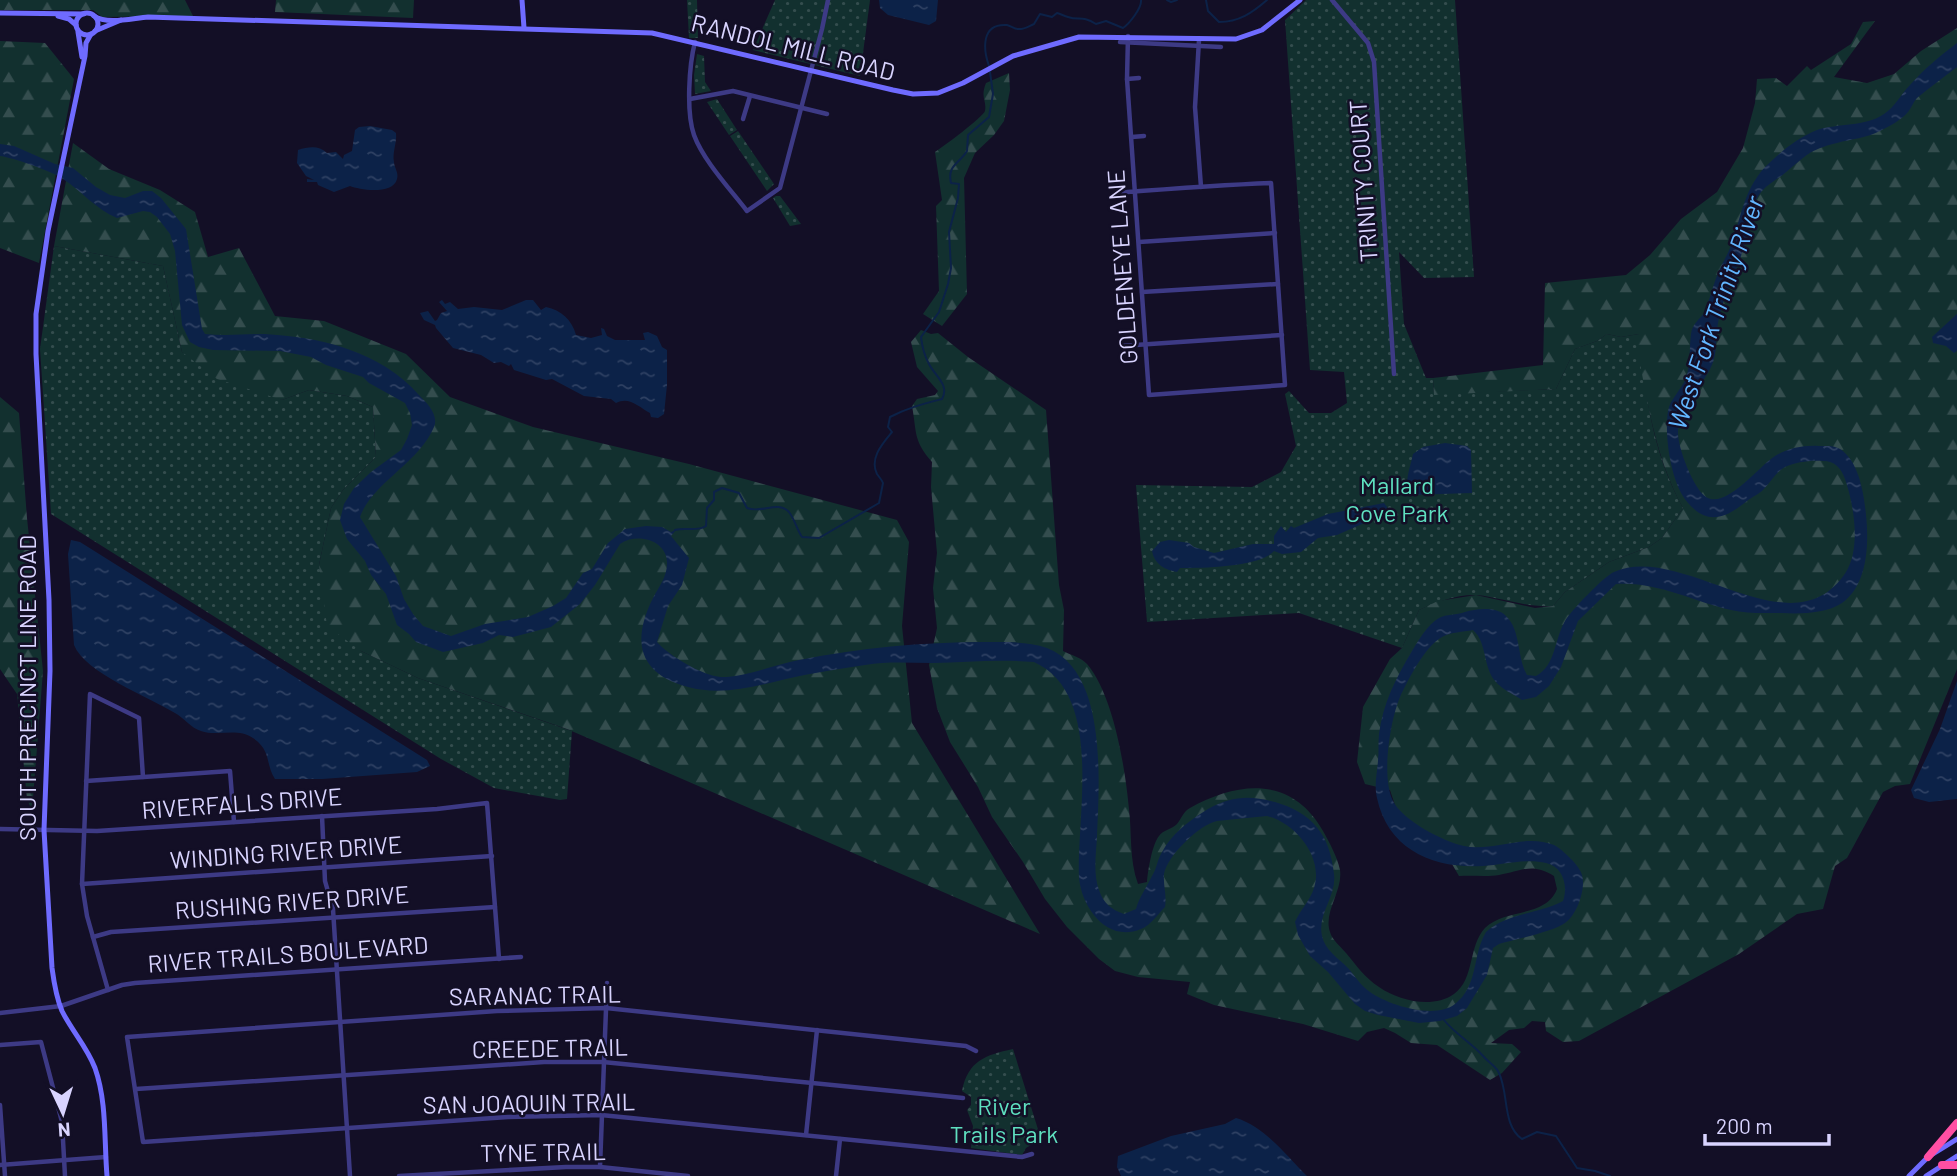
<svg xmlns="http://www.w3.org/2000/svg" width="1957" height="1176" font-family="Barlow,sans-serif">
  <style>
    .grass { fill: url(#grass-dots) }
    .forest { fill: url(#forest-firs) }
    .water { fill: url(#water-ripples) }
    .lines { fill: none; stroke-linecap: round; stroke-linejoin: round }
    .stream { stroke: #0c2248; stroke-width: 2 }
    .street { stroke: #3d3a85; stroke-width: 4.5 }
    .secondary { stroke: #6f6bff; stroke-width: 5 }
    .highway { stroke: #ff4fa3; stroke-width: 8 }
    .labels { text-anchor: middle; stroke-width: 5; stroke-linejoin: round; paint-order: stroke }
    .street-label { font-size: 24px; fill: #d9d4ff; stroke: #130f26 }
    .park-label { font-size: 24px; fill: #5fe0c0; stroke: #130f26 }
    .water-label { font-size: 26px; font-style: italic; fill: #62b6ff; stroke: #130f26 }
  </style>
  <defs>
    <pattern id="grass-dots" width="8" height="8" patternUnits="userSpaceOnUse" patternTransform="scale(1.75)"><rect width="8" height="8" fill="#12302f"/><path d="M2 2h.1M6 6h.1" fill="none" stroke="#344d4e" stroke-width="1.8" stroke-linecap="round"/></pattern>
    <pattern id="forest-firs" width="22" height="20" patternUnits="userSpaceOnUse" patternTransform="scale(1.75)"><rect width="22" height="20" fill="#12302f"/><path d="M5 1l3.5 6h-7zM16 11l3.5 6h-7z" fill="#344d4e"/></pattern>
    <pattern id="water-ripples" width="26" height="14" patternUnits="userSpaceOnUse" patternTransform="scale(1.75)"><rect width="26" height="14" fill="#0c2248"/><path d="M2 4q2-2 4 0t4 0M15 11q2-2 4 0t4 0" fill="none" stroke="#2f4163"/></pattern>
  </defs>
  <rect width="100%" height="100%" fill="#130f26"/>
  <!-- grass -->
  <g class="grass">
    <polygon points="687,0 697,0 698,38 689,38"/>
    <polygon points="775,0 870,0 860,76 753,50"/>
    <path d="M1306 0H1455L1474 277 1424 278 1399 252 1404 324 1426 378H1433L1434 394 1556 389 1575 349 1597 341 1607 334 1621 337 1639 334C1646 397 1652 451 1683 508L1662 538 1649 547 1609 562 1565 592 1553 606C1527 608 1504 598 1477 595 1458 594 1436 602 1419 610L1402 648 1299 613 1147 622 1136 485 1252 487 1281 472 1296 446 1285 394 1289 391 1309 413H1331L1347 403 1344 372 1310 370 1285 20Z"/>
    <polygon points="697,54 704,56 705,82 711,91 695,94 694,75"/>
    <polygon points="717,99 737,130 729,135 707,102"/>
    <polygon points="738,131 774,184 767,191 730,136"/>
    <polygon points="776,196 780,196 801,224 790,226 773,198"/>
    <polygon points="54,246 163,266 182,352 282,400 309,390 347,396 373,407 376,457 343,490 331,508 319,565 361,651 418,678 572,731 567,799 560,800 494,788 441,759 51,514 40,349"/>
    <path d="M1013 1049 1041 1139 1026 1148 1022 1155 971 1148 973 1126 967 1110 971 1105V1097L962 1091C968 1061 985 1055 1013 1049Z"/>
  </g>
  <!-- forest -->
  <g class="forest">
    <polygon points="0,0 185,0 193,16 102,17 93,10 0,10"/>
    <polygon points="276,0 414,0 413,18 275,12"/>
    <path d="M1875 21 1834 77 1867 83 1894 74 1921 51 1957 28V669L1910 784 1895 786 1883 792 1847 858 1835 866 1823 909 1797 914 1739 954 1579 1041 1563 1042 1546 1031 1545 1022 1532 1021 1524 1028 1509 1030 1491 1043 1512 1044 1521 1052 1502 1073 1490 1080 1437 1045 1411 1043 1395 1033 1384 1028 1367 1032 1358 1041 1303 1024 1214 1005 1187 994 1190 982 1138 977 1115 971 1099 959 1067 927 1045 899 1023 862 992 817 978 787 950 742 937 708 929 665 937 628 933 588 937 553 931 487 932 462C913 440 917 433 912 406L917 399 935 395 938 391 917 367 911 342 921 330 931 334 938 333 968 357 1046 410 1059 585 1064 610 1063 651C1071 655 1082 658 1087 664 1114 696 1125 768 1129 809 1132 834 1129 859 1138 884L1147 882C1148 870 1152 845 1159 836 1163 830 1172 829 1177 824 1182 818 1183 812 1190 808 1239 781 1292 776 1323 831 1330 844 1337 856 1340 870 1343 891 1323 912 1330 932 1332 940 1341 947 1346 953 1356 965 1365 978 1379 987 1399 1001 1433 1009 1454 994 1475 979 1468 946 1485 928 1505 908 1546 918 1557 889L1554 876C1532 862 1522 871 1499 875 1486 877 1472 875 1459 876L1445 852 1398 814 1390 790 1365 784 1357 762 1363 707 1390 659 1402 648 1419 610 1438 601 1476 595 1535 608 1553 606 1565 592 1609 562 1649 547 1662 538 1683 508C1655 457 1648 403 1637 348L1639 334 1621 337 1607 334 1597 341 1575 349 1556 389 1434 395 1433 378 1543 365 1545 283 1626 275 1650 255 1681 219 1717 192 1743 148 1755 103 1757 79 1776 78 1787 86 1807 66 1811 70 1851 44 1863 22Z"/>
    <polygon points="0,41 45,43 74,79 39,263 0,248"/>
    <path d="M1009 73 1010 90 1004 121 994 135 975 153 964 178 967 294 942 326 923 314 939 291 936 206 942 200 935 152C943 147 983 117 985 111 987 100 980 98 986 83Z"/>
    <polygon points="73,143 109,169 160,190 195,212 208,257 239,248 275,316 324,321 406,354 450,397 533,427 689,464 897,520 909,542 902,626 912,723 1040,934 567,729 418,678 361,651 327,626 319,565 331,508 343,490 376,457 373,407 347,396 309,390 282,400 217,379 182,352 163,266 54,246"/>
    <polygon points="0,397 19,413 27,518 43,671 32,811 27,799 17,694 0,669"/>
  </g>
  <!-- water -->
  <g class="water">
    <polygon points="879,0 938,0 936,21 929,25 888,15 880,8"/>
    <path d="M1957 43V67C1944 77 1930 87 1917 98 1913 102 1912 107 1908 112 1901 120 1890 126 1880 131 1867 138 1851 139 1837 143 1808 150 1806 156 1785 173 1778 179 1768 184 1762 191 1749 206 1750 225 1745 243 1738 270 1723 295 1718 323 1715 338 1718 353 1711 367 1701 388 1679 408 1678 431 1677 446 1693 488 1706 497 1726 510 1761 464 1775 456 1788 448 1804 445 1819 446 1827 446 1833 445 1840 449 1859 461 1864 494 1866 515 1869 543 1868 585 1842 603 1826 614 1799 614 1781 613 1764 613 1747 614 1731 610 1692 601 1656 581 1616 584L1578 621 1561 667 1549 686 1536 697 1522 700C1513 694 1503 690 1495 681 1483 667 1487 642 1473 630 1462 632 1452 632 1442 637 1425 646 1408 680 1400 697 1390 721 1381 777 1393 801 1402 820 1444 842 1464 846 1493 852 1525 833 1554 845 1562 849 1580 866 1582 875 1586 889 1577 915 1565 923 1555 931 1513 940 1499 944L1493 948 1487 975 1467 1008 1457 1016 1440 1021 1419 1023 1378 1015 1365 1011 1355 1004 1328 972 1310 956 1298 935 1295 922C1300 910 1310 901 1314 888 1324 857 1295 823 1267 816 1250 818 1233 819 1217 821 1200 824 1167 856 1164 874 1163 885 1167 896 1165 907 1158 914 1150 926 1141 929 1107 943 1082 908 1079 878 1076 817 1105 694 1034 662 1001 659 966 662 933 663 910 663 888 661 865 665 839 669 812 673 786 679 753 687 721 696 688 687 637 673 632 640 653 598 659 587 667 576 667 564 668 540 637 532 620 544L595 585 580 604 551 627 513 637 499 635 483 643 443 652 416 642 409 634 397 625 386 594 371 575 365 561 347 539 340 520 344 504 354 488 371 472 401 450 407 439 412 425 410 413 405 403 369 383 363 377 326 365 311 357 280 351 213 350 199 347 190 342 182 325 175 251 170 234 157 217 150 212 143 211 117 218C95 209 82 191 63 179 54 172 11 157 0 156V144L14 146 55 164 73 168 96 187 110 195 125 198 143 191H152L161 198 186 229 202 329 205 334C225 336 245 334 264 334 321 337 380 351 419 395 427 403 439 415 434 427 419 463 371 484 360 517L396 576 404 599 413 614 423 626 451 636 485 624 528 617 553 606 566 598 583 573 592 569 608 543 625 529 646 526 662 527 671 532 677 529 671 536 689 558 682 585 668 606 657 642C668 655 703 676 721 677 746 677 773 665 799 660 859 648 922 642 984 642 1004 642 1027 641 1047 648 1108 671 1099 784 1097 837 1096 854 1093 874 1099 890 1103 903 1112 910 1124 914L1136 909C1139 897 1147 887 1152 876 1155 871 1156 867 1158 861 1167 837 1187 822 1208 809 1231 796 1250 795 1275 802 1312 813 1330 834 1334 874 1337 896 1317 914 1322 936 1325 950 1338 958 1348 968 1355 976 1361 986 1370 992 1388 1005 1435 1020 1455 1004 1479 985 1472 955 1486 932 1506 913 1539 914 1563 901 1568 887 1564 867 1546 863 1526 858 1503 865 1483 866 1434 869 1388 850 1377 798 1374 786 1377 773 1378 761 1379 752 1378 743 1379 734 1383 703 1396 678 1412 651 1418 641 1428 624 1439 618 1446 614 1457 615 1465 612 1476 609 1496 606 1506 616 1521 630 1517 658 1527 675L1536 676C1556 665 1554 640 1565 621 1570 612 1604 576 1614 572 1683 541 1792 655 1846 572 1861 548 1854 505 1845 479 1841 468 1835 461 1823 461 1810 460 1796 462 1785 467 1775 473 1771 482 1763 490 1759 494 1752 497 1747 501 1726 518 1708 526 1688 503 1671 484 1664 436 1668 411 1670 399 1682 389 1686 378 1691 363 1689 349 1691 334 1692 324 1699 320 1704 313 1710 300 1713 284 1719 271 1722 263 1727 256 1730 248 1741 219 1743 191 1765 167 1779 153 1797 138 1817 130 1838 123 1865 127 1884 114 1895 107 1901 94 1910 85 1924 69 1940 56 1957 43Z"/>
    <path d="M370 126 392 130 396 133C397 143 392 153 394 162 394 167 399 173 397 179 393 195 360 190 350 186L334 192 318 185 317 182H307V179L314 180 306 176 297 163 298 150C309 147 318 145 327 153L336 152 343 159 344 155 352 151 355 130 359 127Z"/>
    <path d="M442 300 445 304 450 302 458 309 474 307 502 310 526 300H533L541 310 546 307C561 310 572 320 576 335L591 338 602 335 601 328 604 329 607 336 615 340H645L643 333 648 332 657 336 662 347 667 350V385L664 414 658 418 651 417 650 413C639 407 629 396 616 403L611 399 584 396 552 379 546 380 514 370 511 364 509 366 501 362 494 363 481 355 453 348 436 328 435 325 424 320 420 313 428 311 435 321 437 320 441 313 447 311 439 302Z"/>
    <polygon points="1957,314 1957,351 1954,353 1946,346 1933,343 1932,337"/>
    <path d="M1445 443 1467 446 1471 450 1472 493 1409 495C1404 481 1410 469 1413 454L1423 447Z"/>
    <path d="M1384 503 1387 507V513L1337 535 1318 538 1301 552 1282 554 1274 551C1260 567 1203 568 1180 568L1177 572C1165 570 1154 564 1152 551L1160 542 1169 540 1189 543 1194 547 1214 553 1253 544H1274V536L1281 526 1286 532 1291 526 1294 528 1328 514Z"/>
    <path d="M71 540 80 542 427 760 430 766 417 772 322 779H275C265 764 272 751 253 738 237 727 218 737 201 731 191 728 184 718 175 713 149 697 85 673 74 645L68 554Z"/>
    <polygon points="1957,681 1957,799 1929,802 1914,798 1911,790 1940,729"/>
    <path d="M1236 1118C1264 1126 1287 1156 1307 1176H1121L1117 1167 1118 1156 1171 1136 1225 1124Z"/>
  </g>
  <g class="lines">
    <!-- stream -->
    <g class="stream">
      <polyline points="1167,0 1171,2 1177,0"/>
      <path d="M1206 0 1208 11 1219 22C1239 22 1252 13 1267 0"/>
      <path d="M989 66C983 49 981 23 1007 25 1011 26 1014 29 1018 29 1023 30 1029 26 1034 24L1040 14 1052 17 1057 13C1061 14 1064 16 1068 17 1079 21 1082 15 1096 24L1106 21 1123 28C1129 24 1142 8 1141 0"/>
      <path d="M675 530C685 527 697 532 706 526L707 508 714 500V492L722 488 739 493 747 508C761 514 778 500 789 512 795 520 797 530 802 537L819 538 879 503 883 483C882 480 879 477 877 474 869 458 883 443 892 432L888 427 890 417C907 408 923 404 942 399 950 385 935 376 929 364 924 355 922 346 921 337L939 312 948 284 951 268 949 232 958 198 959 184 951 183C947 165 959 164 967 151L968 135 989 117 993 94 990 72"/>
      <path d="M1444 1020C1455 1034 1472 1043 1484 1057 1489 1063 1496 1066 1499 1073 1509 1094 1502 1125 1522 1139L1537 1132 1556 1136 1577 1168 1595 1171 1610 1176"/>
    </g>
    <!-- street -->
    <g class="street">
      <polyline points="1332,0 1368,43 1374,62 1394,374"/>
      <polyline points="1199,40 1195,107 1201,187"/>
      <path d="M695 42C689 65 686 112 694 135 703 160 730 189 747 211L780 188 822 29 828 0"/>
      <polyline points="1120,42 1221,47"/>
      <polyline points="1127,79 1139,78"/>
      <polyline points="690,99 733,91 827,114"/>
      <polyline points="743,119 750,96"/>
      <polyline points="1132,137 1144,136"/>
      <path d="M1115 193C1167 189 1219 185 1271 183L1285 385 1149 395 1127 79 1128 36"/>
      <polyline points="1139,242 1275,233"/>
      <polyline points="1142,292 1278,284"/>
      <polyline points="1121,346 1282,335"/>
      <polyline points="86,781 230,771 234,822"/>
      <polyline points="322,816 325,881 333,909 350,1176"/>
      <polyline points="0,829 97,831 437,809 487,803 499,959"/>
      <polyline points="82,884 492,856"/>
      <polyline points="93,937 111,932 495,907"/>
      <polyline points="108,990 87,916 82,884 90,694 139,718 143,777"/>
      <polyline points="0,1013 61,1006 122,985 135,983 521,957"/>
      <polyline points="0,1045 41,1042 62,1122 65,1176"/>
      <polyline points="976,1051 966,1046 606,1008 497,1011 127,1037 143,1142 508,1117 601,1115 1022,1157 1032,1154"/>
      <polyline points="136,1089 544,1062 603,1062 963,1098"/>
      <polyline points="0,1105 5,1176"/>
      <polyline points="806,1135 817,1030"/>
      <polyline points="0,1165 106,1157"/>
      <polyline points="600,1167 607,983"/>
      <polyline points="399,1176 566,1167 600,1167 688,1176"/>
      <polyline points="836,1176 840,1139"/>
    </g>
    <!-- secondary -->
    <g class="secondary">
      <polyline points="522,0 524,28"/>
      <polyline points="0,13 84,14"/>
      <circle cx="87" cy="24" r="11"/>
      <polyline points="58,16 69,19 76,25"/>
      <path d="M94 16C107 25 133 18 148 17L652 33 893 90 913 94 938 93 963 83 1013 56 1079 37 1236 39 1262 30 1300 0"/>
      <polyline points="95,31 121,20"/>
      <polyline points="78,32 82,57"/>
      <path d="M91 34 86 43 85 56 48 231 36 314V354L49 600 50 671 44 830 52 968C54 983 56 997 62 1011 72 1031 87 1047 95 1068 107 1102 104 1140 107 1176"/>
      <polyline points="1909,1176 1928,1157 1957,1139"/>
      <polyline points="1926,1176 1957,1156"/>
    </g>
    <!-- highway -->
    <g class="highway">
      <polyline points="1928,1157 1957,1123"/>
      <polyline points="1942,1165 1957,1165"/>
    </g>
  </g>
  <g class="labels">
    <!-- street labels -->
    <g class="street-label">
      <text transform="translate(793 48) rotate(14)" y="8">RANDOL MILL ROAD</text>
      <text transform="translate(1364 181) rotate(-94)" y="8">TRINITY COURT</text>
      <text transform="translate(1123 267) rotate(-94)" y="8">GOLDENEYE LANE</text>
      <text transform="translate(28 688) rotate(-90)" y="8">SOUTH PRECINCT LINE ROAD</text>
      <text transform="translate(242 804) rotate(-4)" y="8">RIVERFALLS DRIVE</text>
      <text transform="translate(286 853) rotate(-4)" y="8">WINDING RIVER DRIVE</text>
      <text transform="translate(292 903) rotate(-4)" y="8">RUSHING RIVER DRIVE</text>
      <text transform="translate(288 955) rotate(-4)" y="8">RIVER TRAILS BOULEVARD</text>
      <text transform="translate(535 996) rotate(-1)" y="8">SARANAC TRAIL</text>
      <text transform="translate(550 1049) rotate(-1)" y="8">CREEDE TRAIL</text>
      <text transform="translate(529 1104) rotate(-1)" y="8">SAN JOAQUIN TRAIL</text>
      <text transform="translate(543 1153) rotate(-1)" y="8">TYNE TRAIL</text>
    </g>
    <!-- park labels -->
    <g class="park-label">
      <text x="1397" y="494">Mallard<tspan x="1397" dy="28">Cove Park</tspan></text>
      <text x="1004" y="1115">River<tspan x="1004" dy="28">Trails Park</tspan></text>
    </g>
    <!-- water labels -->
    <g class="water-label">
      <text transform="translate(1716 313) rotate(-71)" y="9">West Fork Trinity River</text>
    </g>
  </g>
  <!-- north arrow -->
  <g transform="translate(63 1113) rotate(176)" stroke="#130f26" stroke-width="5" paint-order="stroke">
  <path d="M0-5L12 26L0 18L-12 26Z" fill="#d9d4ff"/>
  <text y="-10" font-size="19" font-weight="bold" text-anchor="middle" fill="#d9d4ff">N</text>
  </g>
  <!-- scale -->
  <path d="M1705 1134v10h124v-10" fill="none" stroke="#d9d4ff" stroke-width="3.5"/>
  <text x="1716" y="1134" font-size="21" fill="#d9d4ff" stroke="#130f26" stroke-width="5" paint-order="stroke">200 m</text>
</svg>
